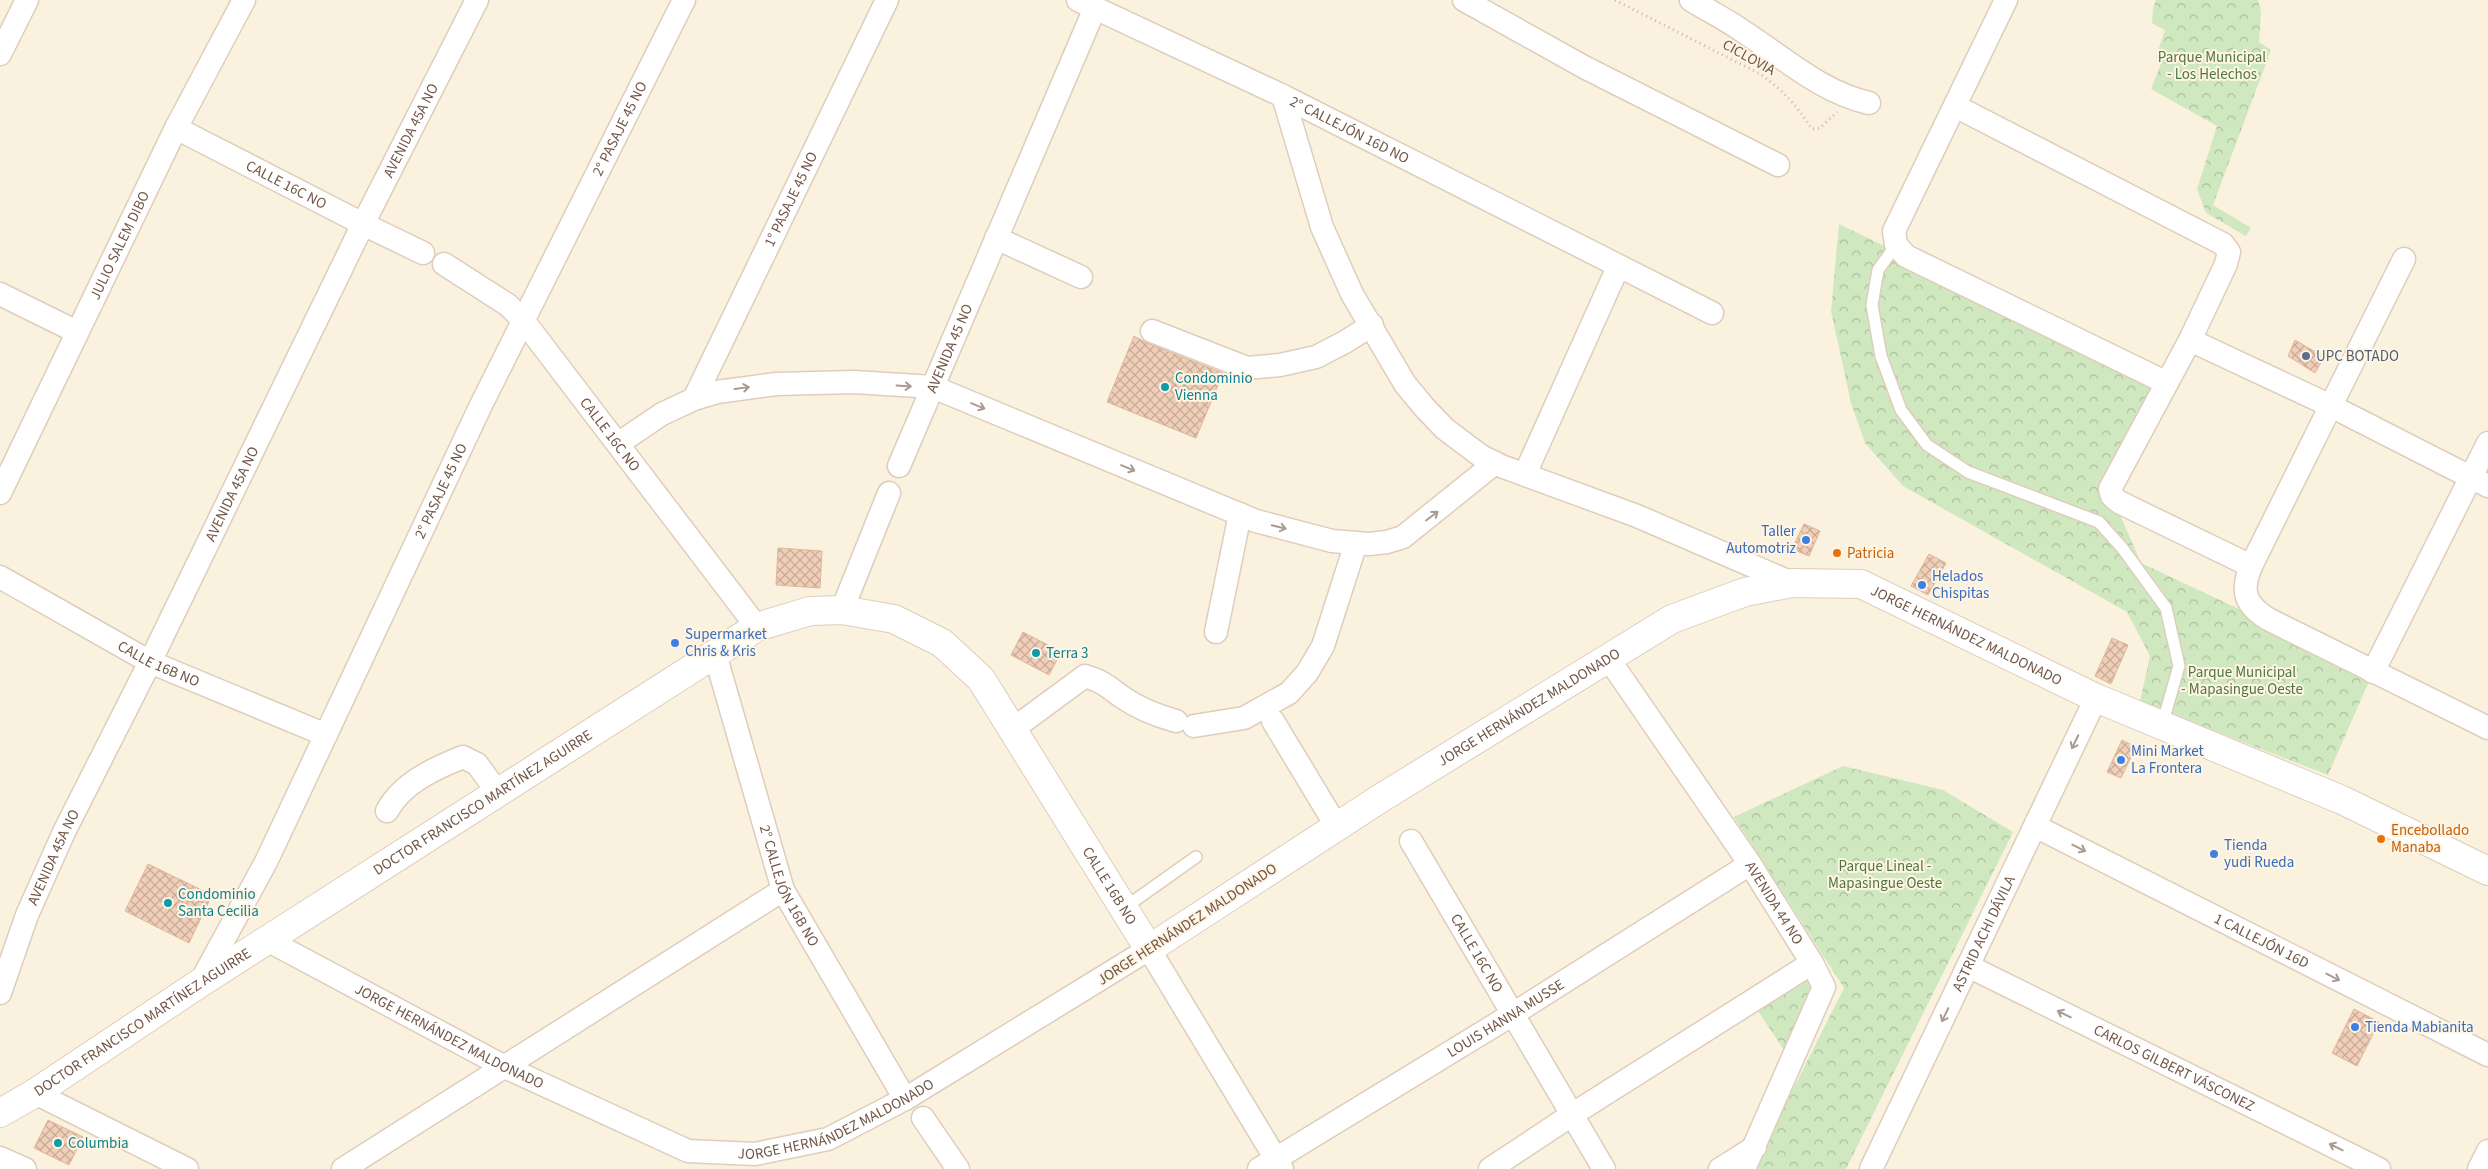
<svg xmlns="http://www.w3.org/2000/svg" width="2488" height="1169" font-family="'Source Sans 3',sans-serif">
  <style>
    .park { fill: url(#park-crowns) }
    .building { fill: url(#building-cross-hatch); stroke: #e2b699 }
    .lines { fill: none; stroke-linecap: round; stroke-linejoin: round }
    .service-casing { stroke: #dfcdbc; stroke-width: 14 }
    .minor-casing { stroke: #dfcdbc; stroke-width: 25 }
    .tertiary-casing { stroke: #dfcdbc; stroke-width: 30 }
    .path { stroke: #d4b39c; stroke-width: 3; stroke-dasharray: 1 4; stroke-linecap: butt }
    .service { stroke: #fff; stroke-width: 11 }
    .minor { stroke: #fff; stroke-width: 22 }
    .tertiary { stroke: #fff; stroke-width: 28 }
    .oneway { stroke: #aa9a91 }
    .service-dot { fill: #5c6f8a; stroke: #fff5e5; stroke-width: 2 }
    .culture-dot { fill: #0f9aa8; stroke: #fff5e5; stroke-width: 2 }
    .shop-dot { fill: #3f7fe0; stroke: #fff5e5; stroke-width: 2 }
    .food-dot { fill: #e8710a; stroke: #fff5e5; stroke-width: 2 }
    .labels { text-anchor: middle; stroke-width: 4; stroke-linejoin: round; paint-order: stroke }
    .street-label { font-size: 15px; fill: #715748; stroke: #fff5e5 }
    .park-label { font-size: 15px; fill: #507741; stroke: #fff5e5 }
    .service-label { font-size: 15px; fill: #4e5e75; stroke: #fff5e5; text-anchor: start }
    .culture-label { font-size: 15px; fill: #0d838f; stroke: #fff5e5; text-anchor: start }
    .shop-label { font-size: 15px; fill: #366cbe; stroke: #fff5e5; text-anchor: start }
    .food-label { font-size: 15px; fill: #c56008; stroke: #fff5e5; text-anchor: start }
  </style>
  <defs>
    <pattern id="park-crowns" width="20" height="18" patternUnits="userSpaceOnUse" patternTransform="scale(1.25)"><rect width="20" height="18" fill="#cfe8bf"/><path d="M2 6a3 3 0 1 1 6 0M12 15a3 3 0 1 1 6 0" fill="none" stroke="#acbf9d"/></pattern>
    <pattern id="building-cross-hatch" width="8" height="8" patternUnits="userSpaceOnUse" patternTransform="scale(1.25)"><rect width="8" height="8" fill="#f0cfb8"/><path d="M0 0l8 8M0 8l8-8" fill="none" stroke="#c7ab98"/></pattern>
  </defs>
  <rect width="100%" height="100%" fill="#fbf1df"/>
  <!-- park -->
  <g class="park">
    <polygon points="2156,0 2258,0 2261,12 2259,42 2271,50 2213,205 2251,228 2246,236 2206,213 2197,189 2217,126 2151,89 2162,61 2156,57 2165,30 2152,23 2153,8"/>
    <polygon points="1839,224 2167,383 2112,496 2141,563 2373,672 2328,775 2140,702 2150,656 2127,612 1903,486 1865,443 1851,403 1831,311"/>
    <polygon points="1843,766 1943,790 2013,832 1846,1169 1753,1169 1844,988 1734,817"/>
    <polygon points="1808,972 1818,986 1788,1056 1754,1005"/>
  </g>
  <!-- building -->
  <g class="building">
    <polygon points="1134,336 1147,343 1223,373 1196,438 1107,402"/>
    <polygon points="2295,340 2324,357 2315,373 2288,356"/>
    <polygon points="1804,524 1820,531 1809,556 1792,549"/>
    <polygon points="778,548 822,551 820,588 776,585"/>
    <polygon points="1929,554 1946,563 1928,595 1911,586"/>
    <polygon points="1023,632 1061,652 1049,675 1011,655"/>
    <polygon points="2112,638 2128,645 2111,684 2095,676"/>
    <polygon points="2122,740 2136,747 2121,778 2107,772"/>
    <polygon points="148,864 212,895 189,943 125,911"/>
    <polygon points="2354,1009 2379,1022 2357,1066 2332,1053"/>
    <polygon points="48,1120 83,1137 69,1165 34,1148"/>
  </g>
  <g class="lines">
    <defs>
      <g id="service">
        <polyline points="1896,245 1878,270 1872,305 1881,356 1901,410 1927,445 1968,472 2099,522 2123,549 2166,608 2179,666 2162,725"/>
        <polyline points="1124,908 1196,857"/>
      </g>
      <g id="minor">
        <path id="s1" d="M1078 0 1283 96 1712 313"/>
        <polyline points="1464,0 1584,67 1778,165"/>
        <path d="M1691 0C1709 11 1727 20 1744 32 1784 58 1821 92 1869 103"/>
        <polyline points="2006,0 1894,231 1896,245 1906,256 2167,383"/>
        <polyline points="0,54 27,0"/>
        <polyline points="1283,96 1322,227 1352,294 1405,384 1424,407 1445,429 1481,456 1501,466 1637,516 1792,583"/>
        <polyline points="1955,106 2223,244 2229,252 2226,264 2190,340"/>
        <path id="s2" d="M176 128 363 224 423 253"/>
        <polyline points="996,238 1081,277"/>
        <path d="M2404 259 2251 566C2241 591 2244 604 2268 619L2488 728"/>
        <path id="s3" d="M444 264 508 305 523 320 757 627"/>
        <polyline points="0,294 77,332"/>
        <polyline points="1152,331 1247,368 1280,365 1316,357 1345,342 1372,325"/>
        <path id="s4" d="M694 399 887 0"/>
        <polyline points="619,443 662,414 694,399 717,392 776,384 854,382 933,387 1256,521 1332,541 1369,544 1387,542 1403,537 1495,463"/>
        <path id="s5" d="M899 466 1095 8"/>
        <polyline points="1525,474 1618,267"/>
        <path id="s6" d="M0 493 176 128 244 0"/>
        <polyline points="2251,566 2119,502 2112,496 2110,489 2190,340 2331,406 2488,486"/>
        <path id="s7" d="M0 577 150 662 326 735"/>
        <polyline points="842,610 889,493"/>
        <polyline points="1216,632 1240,514"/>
        <path id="s8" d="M715 654 783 890 905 1099"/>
        <path id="s9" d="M1608 658 1750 864 1812 963 1824 987 1744 1169"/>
        <polyline points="2373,672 2488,443"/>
        <polyline points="1273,721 1337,827"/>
        <polyline points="1194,726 1244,718 1289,693 1307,673 1323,646 1356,543"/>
        <path d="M1013 729 1085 676C1104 682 1107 686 1122 697 1138 708 1158 716 1176 721"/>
        <path d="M387 811C402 783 435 768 463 757L477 764 498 793"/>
        <path id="s10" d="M2035 826 2488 1055"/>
        <path id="s11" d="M1411 841 1604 1169"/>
        <path id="s12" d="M269 941 505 1067 688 1151 755 1154 828 1139 905 1099 1149 949 1282 1169"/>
        <path id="s13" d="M1968 966 2379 1169"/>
        <path id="s14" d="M200 983 266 862 481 405 684 0"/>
        <path id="s15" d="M0 993 27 915 64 832 150 662 363 224 477 0"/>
        <polyline points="35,1093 187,1169"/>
        <polyline points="923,1118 958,1169"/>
        <polyline points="0,1158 25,1169"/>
        <polyline points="343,1169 783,890"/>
        <path id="s16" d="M1259 1169 1513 1014 1750 864"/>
        <polyline points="1490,1169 1573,1114 1812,963"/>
        <polyline points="1720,1169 1755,1147"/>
        <path id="s17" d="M1871 1169 2096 698"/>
        <polyline points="2479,1169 2488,1151"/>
      </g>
      <g id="tertiary">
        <path id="s18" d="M0 1113 35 1093 200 983 757 627 810 611 842 610 894 619 942 643 981 679 1149 949 1381 798 1672 619 1745 592 1792 583 1861 584 2096 698 2342 800 2488 871"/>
      </g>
    </defs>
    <!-- service casing -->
    <use href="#service" class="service-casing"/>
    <!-- minor casing -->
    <use href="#minor" class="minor-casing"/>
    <!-- tertiary casing -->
    <use href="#tertiary" class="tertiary-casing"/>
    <!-- path -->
    <path class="path" d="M1615 0 1760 74C1783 90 1797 106 1812 129L1820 128 1837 112"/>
    <!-- service -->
    <use href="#service" class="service"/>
    <!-- minor -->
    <use href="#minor" class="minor"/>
    <!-- tertiary -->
    <use href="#tertiary" class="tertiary"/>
  </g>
  <!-- one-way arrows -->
  <defs><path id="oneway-shaft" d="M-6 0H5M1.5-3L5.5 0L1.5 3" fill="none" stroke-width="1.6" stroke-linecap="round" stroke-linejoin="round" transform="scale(1.25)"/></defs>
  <g class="oneway">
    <use href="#oneway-shaft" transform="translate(904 386) rotate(4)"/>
    <use href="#oneway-shaft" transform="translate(742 388) rotate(-8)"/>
    <use href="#oneway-shaft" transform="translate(978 406) rotate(22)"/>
    <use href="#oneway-shaft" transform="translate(1128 468) rotate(22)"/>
    <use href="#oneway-shaft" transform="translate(1432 516) rotate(-37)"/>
    <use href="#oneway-shaft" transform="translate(1279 527) rotate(14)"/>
    <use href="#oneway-shaft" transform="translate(2075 742) rotate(116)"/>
    <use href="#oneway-shaft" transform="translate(2079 848) rotate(27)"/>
    <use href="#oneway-shaft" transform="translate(2333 977) rotate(27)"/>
    <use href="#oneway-shaft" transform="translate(2064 1014) rotate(-154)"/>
    <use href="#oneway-shaft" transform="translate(1945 1015) rotate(116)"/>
    <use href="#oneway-shaft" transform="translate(2336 1147) rotate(-154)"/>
  </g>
  <!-- markers -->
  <circle class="service-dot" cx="2306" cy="356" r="5"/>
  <g class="culture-dot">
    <circle cx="1165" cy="387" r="5"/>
    <circle cx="1036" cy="653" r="5"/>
    <circle cx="168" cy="903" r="5"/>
    <circle cx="58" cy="1143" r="5"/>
  </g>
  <g class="shop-dot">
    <circle cx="1806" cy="540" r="5"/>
    <circle cx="1922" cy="585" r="5"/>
    <circle cx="675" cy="643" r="5"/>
    <circle cx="2121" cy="760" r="5"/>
    <circle cx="2214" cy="854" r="5"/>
    <circle cx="2355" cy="1027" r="5"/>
  </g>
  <g class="food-dot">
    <circle cx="1837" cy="553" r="5"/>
    <circle cx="2381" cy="839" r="5"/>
  </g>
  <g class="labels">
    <!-- street labels -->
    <g class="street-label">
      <text transform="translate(1749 57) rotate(29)" y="5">CICLOVIA</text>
      <text dy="5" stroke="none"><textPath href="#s14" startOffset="952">2° PASAJE 45 NO</textPath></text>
      <text dy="5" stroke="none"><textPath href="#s15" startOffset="956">AVENIDA 45A NO</textPath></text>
      <text dy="5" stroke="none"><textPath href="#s1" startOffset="301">2° CALLEJÓN 16D NO</textPath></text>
      <text dy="5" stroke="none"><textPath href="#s2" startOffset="124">CALLE 16C NO</textPath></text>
      <text dy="5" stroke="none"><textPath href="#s4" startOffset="222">1° PASAJE 45 NO</textPath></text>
      <text dy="5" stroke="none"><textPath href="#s6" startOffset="275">JULIO SALEM DIBO</textPath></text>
      <text dy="5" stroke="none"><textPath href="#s5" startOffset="128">AVENIDA 45 NO</textPath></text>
      <text dy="5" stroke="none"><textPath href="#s3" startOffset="241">CALLE 16C NO</textPath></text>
      <text dy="5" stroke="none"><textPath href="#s14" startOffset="548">2° PASAJE 45 NO</textPath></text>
      <text dy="5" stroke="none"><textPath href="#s15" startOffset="551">AVENIDA 45A NO</textPath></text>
      <text dy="5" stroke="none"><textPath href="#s18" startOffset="2395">JORGE HERNÁNDEZ MALDONADO</textPath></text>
      <text dy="5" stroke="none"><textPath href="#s7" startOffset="181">CALLE 16B NO</textPath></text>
      <text dy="5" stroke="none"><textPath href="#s18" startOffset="1915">JORGE HERNÁNDEZ MALDONADO</textPath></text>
      <text dy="5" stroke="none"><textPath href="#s18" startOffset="574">DOCTOR FRANCISCO MARTÍNEZ AGUIRRE</textPath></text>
      <text dy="5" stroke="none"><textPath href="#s15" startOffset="146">AVENIDA 45A NO</textPath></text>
      <text dy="5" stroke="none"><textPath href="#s8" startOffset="244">2° CALLEJÓN 16B NO</textPath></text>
      <text dy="5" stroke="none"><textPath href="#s18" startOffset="1390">CALLE 16B NO</textPath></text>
      <text dy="5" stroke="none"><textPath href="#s9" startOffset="296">AVENIDA 44 NO</textPath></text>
      <text transform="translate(1187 924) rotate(-33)" y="5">JORGE HERNÁNDEZ MALDONADO</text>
      <text dy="5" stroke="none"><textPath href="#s17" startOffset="261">ASTRID ACHI DÁVILA</textPath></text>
      <text dy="5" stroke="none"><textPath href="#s10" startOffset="254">1 CALLEJÓN 16D</textPath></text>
      <text dy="5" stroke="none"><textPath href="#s11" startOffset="130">CALLE 16C NO</textPath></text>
      <text dy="5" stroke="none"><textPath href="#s16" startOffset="289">LOUIS HANNA MUSSE</textPath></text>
      <text dy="5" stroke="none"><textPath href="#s18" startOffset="169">DOCTOR FRANCISCO MARTÍNEZ AGUIRRE</textPath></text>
      <text dy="5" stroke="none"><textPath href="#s12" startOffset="204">JORGE HERNÁNDEZ MALDONADO</textPath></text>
      <text dy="5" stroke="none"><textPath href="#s13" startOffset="230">CARLOS GILBERT VÁSCONEZ</textPath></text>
      <text dy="5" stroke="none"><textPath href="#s12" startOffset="624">JORGE HERNÁNDEZ MALDONADO</textPath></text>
    </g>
    <!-- park labels -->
    <g class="park-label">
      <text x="2212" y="62">Parque Municipal<tspan x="2212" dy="17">- Los Helechos</tspan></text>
      <text x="2242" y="677">Parque Municipal<tspan x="2242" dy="17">- Mapasingue Oeste</tspan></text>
      <text x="1885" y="871">Parque Lineal -<tspan x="1885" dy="17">Mapasingue Oeste</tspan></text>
    </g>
    <!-- service labels -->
    <g class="service-label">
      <text x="2316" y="361">UPC BOTADO</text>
    </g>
    <!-- culture labels -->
    <g class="culture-label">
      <text x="1175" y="383">Condominio<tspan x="1175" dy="17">Vienna</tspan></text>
      <text x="1046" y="658">Terra 3</text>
      <text x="178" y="899">Condominio<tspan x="178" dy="17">Santa Cecilia</tspan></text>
      <text x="68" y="1148">Columbia</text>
    </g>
    <!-- shop labels -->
    <g class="shop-label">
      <text x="1796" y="536" text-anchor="end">Taller<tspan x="1796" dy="17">Automotriz</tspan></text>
      <text x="1932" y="581">Helados<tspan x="1932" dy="17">Chispitas</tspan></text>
      <text x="685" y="639">Supermarket<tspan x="685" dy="17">Chris &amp; Kris</tspan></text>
      <text x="2131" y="756">Mini Market<tspan x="2131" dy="17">La Frontera</tspan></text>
      <text x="2224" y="850">Tienda<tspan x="2224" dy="17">yudi Rueda</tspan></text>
      <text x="2365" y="1032">Tienda Mabianita</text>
    </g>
    <!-- food labels -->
    <g class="food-label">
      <text x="1847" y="558">Patricia</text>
      <text x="2391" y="835">Encebollado<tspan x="2391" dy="17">Manaba</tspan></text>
    </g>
  </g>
</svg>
